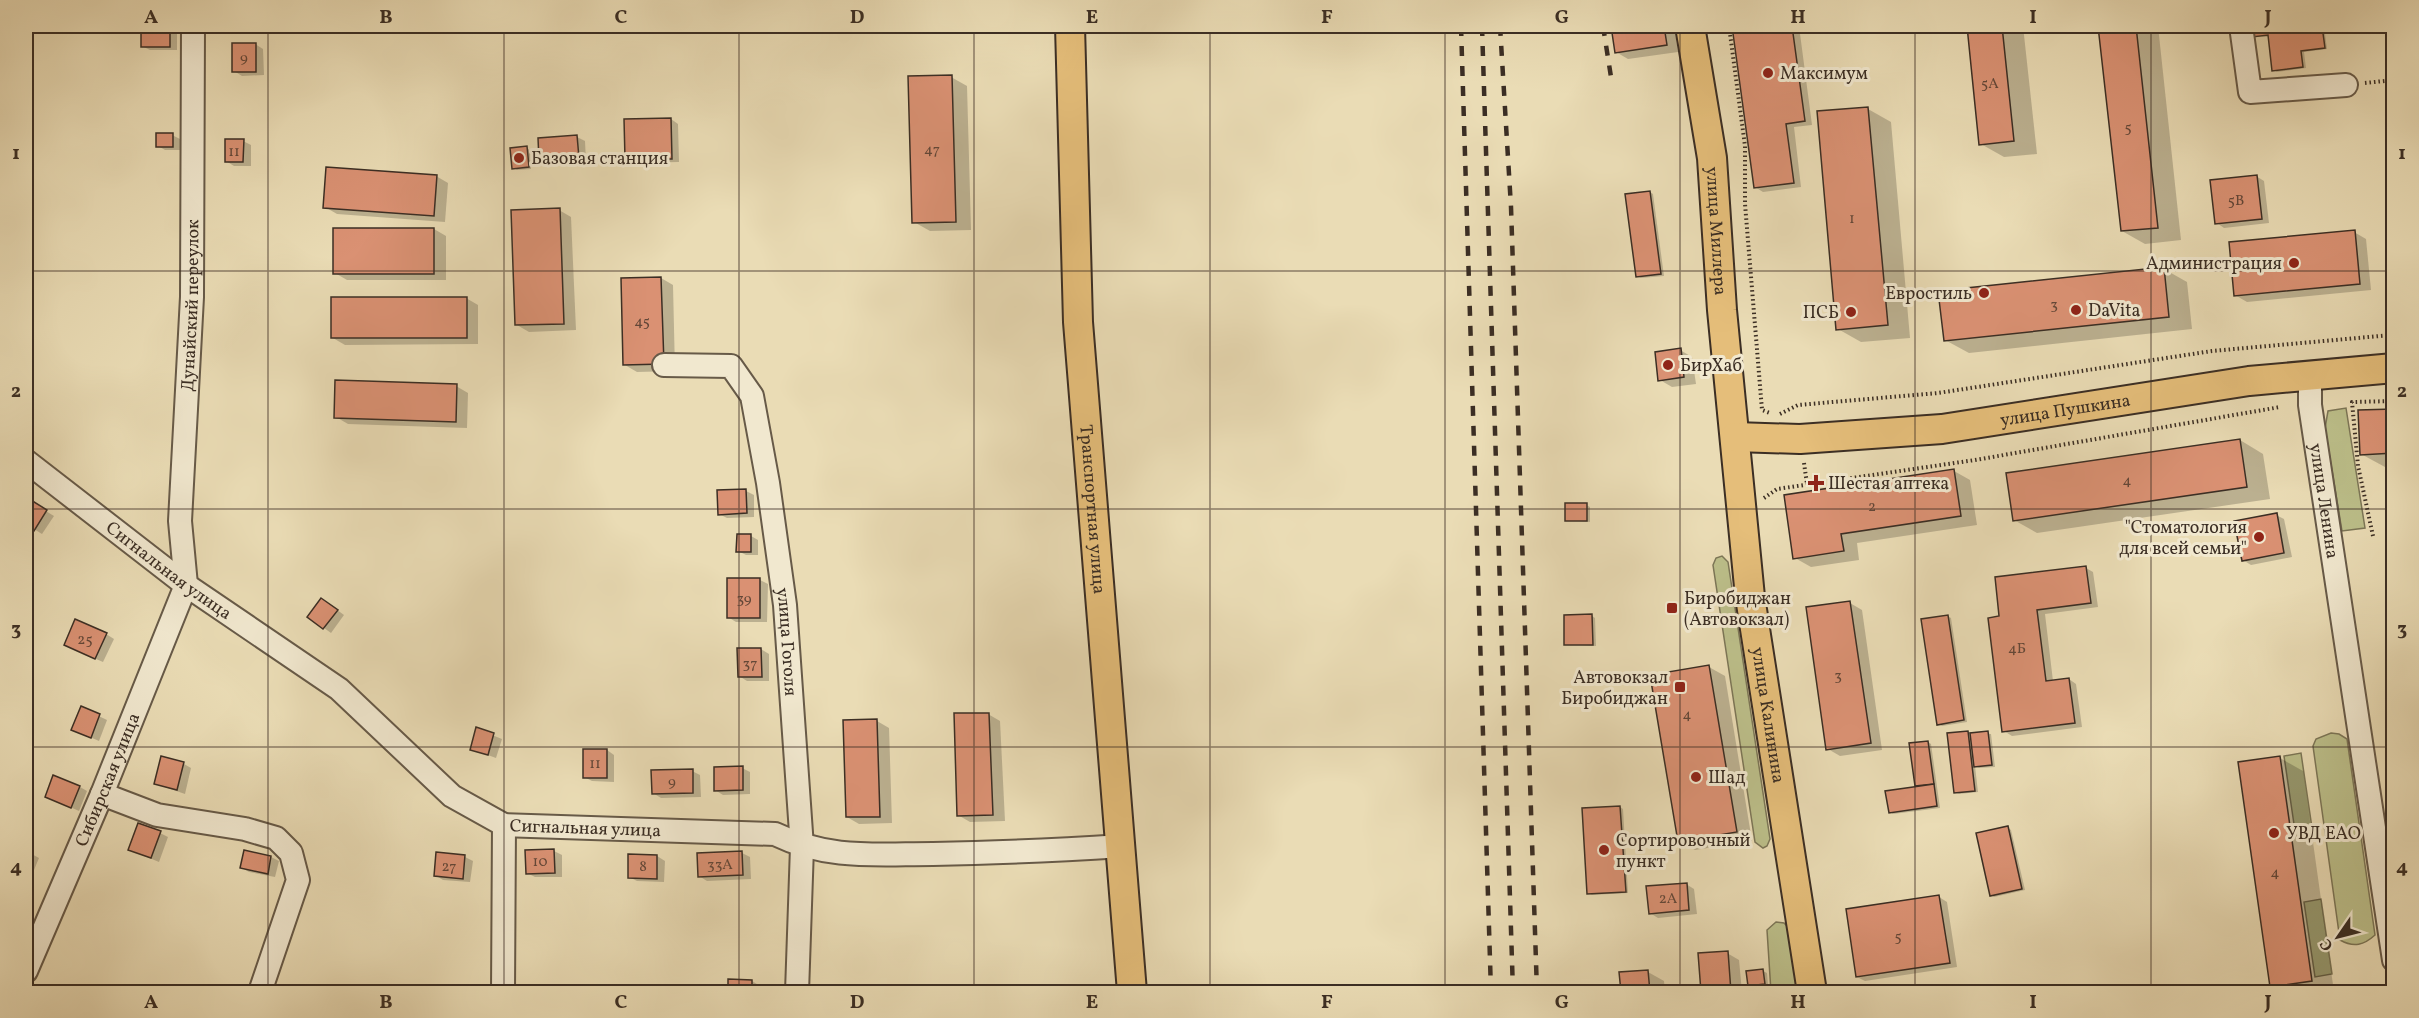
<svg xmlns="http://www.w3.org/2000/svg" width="2419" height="1018" font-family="Vollkorn,serif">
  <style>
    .green { fill: #bcbf8a; stroke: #7c7657; stroke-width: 1.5 }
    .shadow { fill: #0003 }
    .building { fill: #da9173; stroke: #3b2e24; stroke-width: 1.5 }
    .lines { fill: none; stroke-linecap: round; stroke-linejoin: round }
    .minor-casing { stroke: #675a48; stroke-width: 26 }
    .major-casing { stroke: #3b2e24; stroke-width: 32 }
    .path { stroke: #3b2e24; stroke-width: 4; stroke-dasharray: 1.5 3; stroke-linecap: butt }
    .minor { stroke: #f1e8cf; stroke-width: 22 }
    .major { stroke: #e5be7a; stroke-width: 28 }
    .rail { stroke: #3b2e24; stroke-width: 4.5; stroke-dasharray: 10 10; stroke-linecap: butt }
    .grid { fill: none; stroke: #3b2e24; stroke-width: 1.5; stroke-opacity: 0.55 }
    .poi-dot { fill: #8f2418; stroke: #f1e8cf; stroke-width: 2 }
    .labels { text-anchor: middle; stroke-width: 6; stroke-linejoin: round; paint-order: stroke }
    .number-label { font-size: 15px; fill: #634738 }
    .poi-label { font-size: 18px; fill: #3b2e24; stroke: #f1e8cf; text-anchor: start }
    .street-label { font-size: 18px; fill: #3b2e24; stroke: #f1e8cf }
    .neatline { fill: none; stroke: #3b2e24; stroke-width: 2 }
    .grid-label { font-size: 20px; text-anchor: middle; font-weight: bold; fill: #3b2e24 }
  </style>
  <rect width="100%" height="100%" fill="#eadcb5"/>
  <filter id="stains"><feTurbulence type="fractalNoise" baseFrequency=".00333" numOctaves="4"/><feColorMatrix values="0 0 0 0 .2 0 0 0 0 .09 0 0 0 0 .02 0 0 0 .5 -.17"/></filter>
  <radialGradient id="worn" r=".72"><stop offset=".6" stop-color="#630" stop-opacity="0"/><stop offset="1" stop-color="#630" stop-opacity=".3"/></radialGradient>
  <!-- green -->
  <g class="green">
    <polygon points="2346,408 2365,528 2342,531 2325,428 2328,411"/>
    <polygon points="1722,556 1728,562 1770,839 1767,846 1763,848 1755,842 1713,565 1716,558"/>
    <path d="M2331 733 2339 734 2347 739 2375 935C2364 945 2354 948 2340 940L2313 746 2316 739Z"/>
    <polygon points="2301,753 2312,828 2295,831 2284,756"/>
    <polygon points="2321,899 2332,974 2315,977 2304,902"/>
    <polygon points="1776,922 1784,923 1789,928 1798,992 1771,992 1767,930"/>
  </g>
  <!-- shadow -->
  <g class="shadow">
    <polygon points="142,26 171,26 177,29 177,50 150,50 142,46"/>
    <polygon points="1612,26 1674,26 1678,52 1628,59 1616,52"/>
    <polygon points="1734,26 1799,26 1812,125 1794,127 1801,187 1763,192 1755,187"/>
    <polygon points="1968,26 2023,26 2037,154 2004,157 1981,144"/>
    <polygon points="2100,26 2158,26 2181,240 2145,244 2122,231"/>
    <polygon points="2252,26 2324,26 2327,49 2304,52 2306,68 2277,72 2274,70 2269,37 2254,36"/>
    <polygon points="255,44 263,49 264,75 242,76 234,71"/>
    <polygon points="951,77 967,86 971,230 930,231 914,222"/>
    <polygon points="1868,109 1891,122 1910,338 1861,342 1838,329"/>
    <polygon points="671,119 678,124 679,162 635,163 627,158"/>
    <polygon points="172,135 180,139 180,150 165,150 158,146"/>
    <polygon points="577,137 585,141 586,162 548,164 541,160"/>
    <polygon points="243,141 251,145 251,166 234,166 226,161"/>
    <polygon points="526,148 530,150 531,169 517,170 514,168"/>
    <polygon points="436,176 448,183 445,222 337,214 325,207"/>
    <polygon points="2256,176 2264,181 2269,223 2224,228 2217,223"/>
    <polygon points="1650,192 1653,194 1664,276 1641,278 1637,276"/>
    <polygon points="559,210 571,217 576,330 529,332 517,325"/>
    <polygon points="434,229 446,236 446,280 347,280 335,273"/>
    <polygon points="2354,232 2366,239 2371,290 2247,302 2235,295"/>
    <polygon points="2164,269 2187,282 2192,329 1969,353 1945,340"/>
    <polygon points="661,278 673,285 675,371 637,372 625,365"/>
    <polygon points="466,298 478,305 478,344 345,345 333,338"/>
    <polygon points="1680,350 1692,357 1696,384 1672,387 1660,380"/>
    <polygon points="456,386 468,393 467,428 348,424 336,417"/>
    <polygon points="2394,410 2394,467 2385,467 2361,454"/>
    <polygon points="2240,440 2263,454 2270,499 2037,533 2014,520"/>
    <polygon points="1954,471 1970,480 1977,525 1857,543 1859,560 1811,567 1795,558"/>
    <polygon points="746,491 754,495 754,517 727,518 719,514"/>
    <polygon points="26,499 54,516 42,534 26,524"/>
    <polygon points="1586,505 1590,507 1590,522 1567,520"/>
    <polygon points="2276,515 2284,519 2292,557 2251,565 2243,560"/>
    <polygon points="751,536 758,540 758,555 746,555 738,551"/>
    <polygon points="2086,568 2093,572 2098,607 2045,614 2053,681 2069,679 2076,684 2082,727 2012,736 2004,731 2001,618"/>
    <polygon points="729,579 760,580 768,584 767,622 736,622 728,617"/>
    <polygon points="1850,603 1862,610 1882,750 1840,756 1828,749"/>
    <polygon points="329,604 344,615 331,633 309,617"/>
    <polygon points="1592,616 1595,618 1596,646 1565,644"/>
    <polygon points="1947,616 1951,618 1967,722 1942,726 1938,724"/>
    <polygon points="106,634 114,639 103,662 73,649"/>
    <polygon points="761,649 769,654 769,681 747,681 739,676"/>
    <polygon points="1709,667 1725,676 1752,841 1695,850 1679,841"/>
    <polygon points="82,708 107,720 99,741 81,733"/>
    <polygon points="988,714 1000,721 1005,821 970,822 958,815"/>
    <polygon points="877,721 889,728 892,823 859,824 847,817"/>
    <polygon points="477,729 502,739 496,758 471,749"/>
    <polygon points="1968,732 1991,734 1995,767 1979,768 1975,766 1978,792 1959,794 1955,792"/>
    <polygon points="1928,742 1931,744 1940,808 1893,814 1890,812 1917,788 1911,745"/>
    <polygon points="607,750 614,755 614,782 592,781 584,777"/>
    <polygon points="2280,758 2303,771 2334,992 2283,992 2271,986"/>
    <polygon points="184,764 191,768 185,794 156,784"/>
    <polygon points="742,768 750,772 750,794 723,795 715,790"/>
    <polygon points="692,771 700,775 701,797 661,798 653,793"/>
    <polygon points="80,787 87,791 79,811 46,796"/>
    <polygon points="1620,807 1623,809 1628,893 1592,895 1588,893"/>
    <polygon points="2008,828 2011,830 2025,890 1994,897 1991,895"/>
    <polygon points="160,833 168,837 159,862 130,850"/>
    <polygon points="26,851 39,858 29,882 26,881"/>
    <polygon points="554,851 562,855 562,877 535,877 527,873"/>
    <polygon points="245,852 271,857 279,861 275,877 249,872 242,868"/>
    <polygon points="742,853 750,857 751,879 707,881 699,876"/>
    <polygon points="657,856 665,861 664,882 637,881 629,877"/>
    <polygon points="465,857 473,861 470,882 443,880 435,875"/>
    <polygon points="1686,884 1694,889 1697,914 1658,918 1650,913"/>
    <polygon points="1939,897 1947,902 1957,967 1865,981 1857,977"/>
    <polygon points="1727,953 1739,960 1742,992 1703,992 1700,955"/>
    <polygon points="1763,971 1767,973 1768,985 1749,985"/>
    <polygon points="1648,972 1664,981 1665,992 1622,992 1621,973"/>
    <polygon points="730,981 752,981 760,986 760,992 730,992"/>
    <polygon points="1946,989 1952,992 1923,992"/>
  </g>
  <!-- building -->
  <g class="building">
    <rect x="141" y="26" width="29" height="21"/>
    <polygon points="1611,26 1664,26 1667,45 1615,53"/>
    <polygon points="1732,26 1792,26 1805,121 1786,124 1794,183 1754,188"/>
    <polygon points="1967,26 2002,26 2014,141 1979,145"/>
    <polygon points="2098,26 2136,26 2158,228 2121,231"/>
    <polygon points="2251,26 2322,26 2325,48 2301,51 2303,67 2272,71 2268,35 2252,37"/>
    <rect x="232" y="43" width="24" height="29"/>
    <polygon points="952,75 956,222 912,223 908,76"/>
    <polygon points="1868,107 1888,325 1836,330 1817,111"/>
    <polygon points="671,118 672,159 625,159 624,119"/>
    <rect x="156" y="133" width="17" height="14"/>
    <polygon points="577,135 579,158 539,161 538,138"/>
    <polygon points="225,139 244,139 243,162 225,162"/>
    <polygon points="527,146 529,167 512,169 510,148"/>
    <polygon points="326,167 437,175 434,216 323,208"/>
    <polygon points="2257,175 2262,219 2215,224 2210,180"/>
    <polygon points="2394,176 2394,224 2390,177"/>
    <polygon points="1650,191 1661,274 1636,277 1625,194"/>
    <polygon points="560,208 564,324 515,325 511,210"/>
    <rect x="333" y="228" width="101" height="46"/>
    <polygon points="2355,230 2360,284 2234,296 2229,242"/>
    <polygon points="2164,267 2169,317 1944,341 1938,291"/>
    <polygon points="661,277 664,364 623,365 621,278"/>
    <rect x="331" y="297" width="136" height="41"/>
    <polygon points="1681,348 1684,377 1658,381 1655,352"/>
    <polygon points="335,380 457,384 456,422 334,418"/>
    <polygon points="2394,409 2394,453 2360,455 2358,410"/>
    <polygon points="2240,439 2247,487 2013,521 2006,473"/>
    <polygon points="1954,469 1961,516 1841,534 1844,551 1793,559 1784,495"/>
    <polygon points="746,489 747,513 718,515 717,490"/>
    <polygon points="26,497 47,510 34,531 26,525"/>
    <rect x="1565" y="503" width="22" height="18"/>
    <polygon points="2277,513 2284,553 2242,561 2234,521"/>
    <polygon points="737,534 751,534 751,552 736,552"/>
    <polygon points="2086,566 2091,603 2037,610 2046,681 2069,678 2075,723 2002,732 1988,618 1999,616 1995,577"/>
    <rect x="727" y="578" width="33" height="40"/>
    <polygon points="321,598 338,610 323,629 307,617"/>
    <polygon points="1850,601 1871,743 1826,750 1806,607"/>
    <polygon points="1592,614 1593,645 1564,645 1564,615"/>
    <polygon points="1948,615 1964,720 1937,725 1921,619"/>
    <polygon points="75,619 107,633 95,659 64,645"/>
    <polygon points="737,648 761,648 762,677 738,677"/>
    <polygon points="1709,665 1737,832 1678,842 1650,675"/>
    <polygon points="81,706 100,714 91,738 71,730"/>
    <polygon points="954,713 989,713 993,815 957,816"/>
    <polygon points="877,719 880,817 846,817 843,720"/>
    <polygon points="476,727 494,733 488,755 470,750"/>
    <polygon points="1968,731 1975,791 1954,793 1947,733"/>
    <polygon points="1988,731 1992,765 1974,767 1970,733"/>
    <polygon points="1928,741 1934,784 1915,786 1909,743"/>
    <rect x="583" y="749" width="24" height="29"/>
    <polygon points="161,756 184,762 177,790 154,784"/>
    <polygon points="2280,756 2312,981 2270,987 2238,762"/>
    <polygon points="743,766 743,790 714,791 714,767"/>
    <polygon points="693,769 693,793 652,794 651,770"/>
    <polygon points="53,775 80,786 71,808 45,797"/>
    <polygon points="1934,784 1937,806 1889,813 1885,791"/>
    <polygon points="1620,806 1626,892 1587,894 1582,808"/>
    <polygon points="138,823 161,831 151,858 128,850"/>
    <polygon points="2008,826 2022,889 1990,896 1976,833"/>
    <polygon points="554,849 555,873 526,874 525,850"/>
    <polygon points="26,850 32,853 26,869"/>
    <polygon points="244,850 271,856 268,874 240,868"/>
    <polygon points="742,851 743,875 698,877 697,853"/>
    <polygon points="436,852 465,855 463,879 434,876"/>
    <polygon points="628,854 657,855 657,879 628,878"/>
    <polygon points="1687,883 1689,910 1649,914 1646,886"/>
    <polygon points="1939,895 1950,963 1856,977 1846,909"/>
    <polygon points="1728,951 1731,992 1701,992 1698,953"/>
    <polygon points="1763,969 1765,984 1748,986 1746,971"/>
    <polygon points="1648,970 1650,992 1621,992 1619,972"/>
    <polygon points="728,979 752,980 752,992 728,992"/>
    <polygon points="1947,988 1947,992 1911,992"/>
  </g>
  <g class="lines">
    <defs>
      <g id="minor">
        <polyline points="2241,26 2250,92 2346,85"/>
        <path id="s1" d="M664 365 731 366 752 396 768 483 785 605 802 847 797 992"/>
        <path id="s2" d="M2310 374V405L2394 960"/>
        <path id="s3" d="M26 461 186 585 339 689 452 796 504 825 775 834C829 860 875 854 933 854 996 853 1059 850 1122 846"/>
        <polyline points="102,794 157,815 245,829 276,838 291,853 298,880 260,992"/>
        <path id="s4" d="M26 971 102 794 186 585 180 521 192 297 193 26"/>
        <polyline points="503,992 504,825"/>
      </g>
      <g id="major">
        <path id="s5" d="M1070 26 1078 322 1132 992"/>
        <path id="s6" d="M1690 26 1712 158 1722 310 1750 597 1812 992"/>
        <path id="s7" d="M1735 437 1800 439 1942 429 2249 381 2394 368"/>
      </g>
    </defs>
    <!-- minor casing -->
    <use href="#minor" class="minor-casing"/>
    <!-- major casing -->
    <use href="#major" class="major-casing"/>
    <!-- path -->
    <g class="path">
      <polyline points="1729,26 1745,146 1745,204 1762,410 1770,413"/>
      <polyline points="2365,83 2394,80"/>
      <polyline points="1780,414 1798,405 1938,393 2212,351 2391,335"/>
      <polyline points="1804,463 1807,484"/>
      <polyline points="1764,498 1777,489 1975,460 2280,407"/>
      <polyline points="2373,536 2358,466 2352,402 2394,401"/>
    </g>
    <!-- minor -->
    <use href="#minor" class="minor"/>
    <!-- major -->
    <use href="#major" class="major"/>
    <!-- rail -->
    <g class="rail">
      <polyline points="1461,26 1491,992"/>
      <polyline points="1482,26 1513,992"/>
      <polyline points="1500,26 1511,207 1537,992"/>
      <polyline points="1603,26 1611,77"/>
    </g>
  </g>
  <!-- grid -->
  <path class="grid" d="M268 26V992M504 26V992M739 26V992M974 26V992M1210 26V992M1445 26V992M1680 26V992M1915 26V992M2151 26V992M26 271H2394M26 509H2394M26 747H2394"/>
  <!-- markers -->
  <g class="poi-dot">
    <circle cx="1768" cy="73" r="6"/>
    <circle cx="519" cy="158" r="6"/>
    <circle cx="2294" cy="263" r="6"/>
    <circle cx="1984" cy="293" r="6"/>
    <circle cx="2076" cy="310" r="6"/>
    <circle cx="1851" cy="312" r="6"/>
    <circle cx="1668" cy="365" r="6"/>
    <path d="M1813 474h6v6h6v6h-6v6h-6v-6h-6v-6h6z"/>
    <circle cx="2259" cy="537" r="6"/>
    <rect x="1666" y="602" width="12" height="12" rx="3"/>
    <rect x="1674" y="681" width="12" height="12" rx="3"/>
    <circle cx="1696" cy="777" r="6"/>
    <circle cx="2274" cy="833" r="6"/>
    <circle cx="1604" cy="850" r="6"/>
  </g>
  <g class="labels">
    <!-- number labels -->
    <g class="number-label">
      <text x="244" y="62">9</text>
      <text x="1990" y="88">5А</text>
      <text x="2128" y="132">5</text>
      <text x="932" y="154">47</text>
      <text x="234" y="156">11</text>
      <text x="2236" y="205">5В</text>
      <text x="1852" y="223">1</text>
      <text x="2054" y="309">3</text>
      <text x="642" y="326">45</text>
      <text x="2127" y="485">4</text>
      <text x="1872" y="511">2</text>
      <text x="744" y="603">39</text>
      <text x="85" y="644">25</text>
      <text x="2017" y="653">4Б</text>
      <text x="750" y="668">37</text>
      <text x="1838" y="680">3</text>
      <text x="1687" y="719">4</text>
      <text x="595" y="768">11</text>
      <text x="672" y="786">9</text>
      <text x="540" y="866">10</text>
      <text x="720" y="869">33А</text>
      <text x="449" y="871">27</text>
      <text x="643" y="871">8</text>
      <text x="2275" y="877">4</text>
      <text x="1668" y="903">2А</text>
      <text x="1898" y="941">5</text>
    </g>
    <!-- poi labels -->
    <g class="poi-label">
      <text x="1780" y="79">Максимум</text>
      <text x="531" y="164">Базовая станция</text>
      <text x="2282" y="269" text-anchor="end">Администрация</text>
      <text x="1972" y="299" text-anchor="end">Евростиль</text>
      <text x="2088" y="316">DaVita</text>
      <text x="1839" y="318" text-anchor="end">ПСБ</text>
      <text x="1680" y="371">БирХаб</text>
      <text x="1828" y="489">Шестая аптека</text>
      <text x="2247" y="533" text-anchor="end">"Стоматология<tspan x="2247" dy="21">для всей семьи"</tspan></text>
      <text x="1684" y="604">Биробиджан<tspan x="1684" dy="21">(Автовокзал)</tspan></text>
      <text x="1668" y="683" text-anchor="end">Автовокзал<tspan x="1668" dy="21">Биробиджан</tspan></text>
      <text x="1708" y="783">Шад</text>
      <text x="2286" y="839">УВД ЕАО</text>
      <text x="1616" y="846">Сортировочный<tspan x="1616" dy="21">пункт</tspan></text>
    </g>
    <!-- street labels -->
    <g class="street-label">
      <text dy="6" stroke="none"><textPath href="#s6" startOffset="207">улица Миллера</textPath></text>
      <text dy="6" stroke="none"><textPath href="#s4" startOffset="698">Дунайский переулок</textPath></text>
      <text dy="6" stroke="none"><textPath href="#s7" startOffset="332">улица Пушкина</textPath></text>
      <text dy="6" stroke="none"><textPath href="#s2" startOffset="128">улица Ленина</textPath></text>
      <text dy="6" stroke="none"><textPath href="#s5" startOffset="484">Транспортная улица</textPath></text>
      <text dy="6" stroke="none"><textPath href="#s3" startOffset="180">Сигнальная улица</textPath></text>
      <text dy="6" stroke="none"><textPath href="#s1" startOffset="352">улица Гоголя</textPath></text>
      <text dy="6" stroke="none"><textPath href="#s6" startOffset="694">улица Калинина</textPath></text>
      <text dy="6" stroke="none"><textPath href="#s4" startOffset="208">Сибирская улица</textPath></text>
      <text dy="6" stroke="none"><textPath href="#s3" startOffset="684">Сигнальная улица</textPath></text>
    </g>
  </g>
  <!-- margin -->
  <rect width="2419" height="1018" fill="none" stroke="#eadcb5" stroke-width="66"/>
  <!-- north arrow -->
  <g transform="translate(2338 937) rotate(235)" stroke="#f1e8cf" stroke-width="4.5" paint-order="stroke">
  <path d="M0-4.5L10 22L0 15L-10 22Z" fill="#3b2e24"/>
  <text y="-9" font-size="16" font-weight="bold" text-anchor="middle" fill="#3b2e24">С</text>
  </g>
  <rect x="33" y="33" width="2353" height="952" class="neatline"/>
  <g class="grid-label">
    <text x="151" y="23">A</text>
    <text x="386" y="23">B</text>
    <text x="621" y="23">C</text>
    <text x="857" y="23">D</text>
    <text x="1092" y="23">E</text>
    <text x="1327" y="23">F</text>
    <text x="1562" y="23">G</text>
    <text x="1798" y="23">H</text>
    <text x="2033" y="23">I</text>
    <text x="2268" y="23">J</text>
    <text x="16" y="159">1</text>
    <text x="2402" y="159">1</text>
    <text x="16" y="397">2</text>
    <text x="2402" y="397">2</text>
    <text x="16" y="635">3</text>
    <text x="2402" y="635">3</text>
    <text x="16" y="873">4</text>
    <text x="2402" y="873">4</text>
    <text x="151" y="1008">A</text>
    <text x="386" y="1008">B</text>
    <text x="621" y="1008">C</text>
    <text x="857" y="1008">D</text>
    <text x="1092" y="1008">E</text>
    <text x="1327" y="1008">F</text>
    <text x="1562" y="1008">G</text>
    <text x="1798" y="1008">H</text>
    <text x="2033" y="1008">I</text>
    <text x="2268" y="1008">J</text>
  </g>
  <rect width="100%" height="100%" filter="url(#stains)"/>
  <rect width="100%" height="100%" fill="url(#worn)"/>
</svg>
